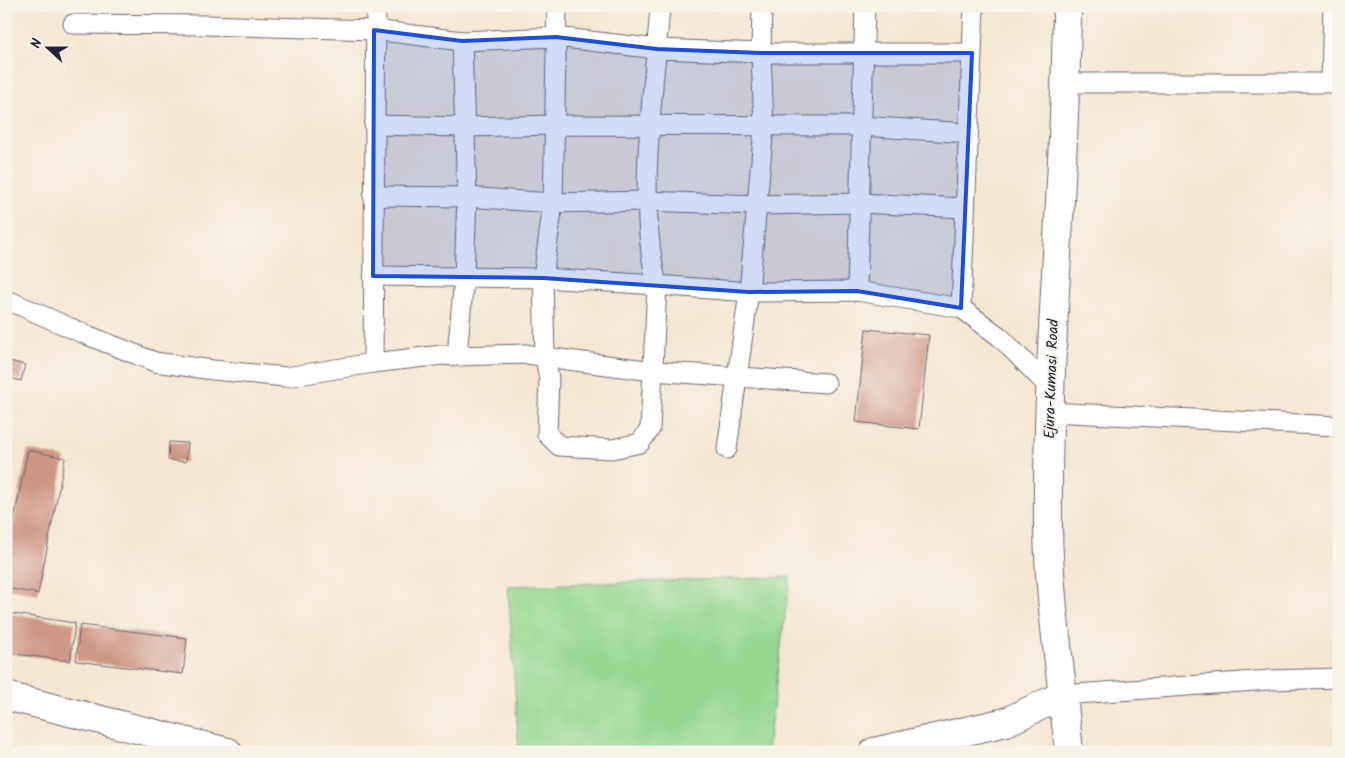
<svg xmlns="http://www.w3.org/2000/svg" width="1345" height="758" font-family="Kalam,sans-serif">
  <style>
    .green { fill: #94d891; stroke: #5b7d66 }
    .building { fill: #ce9685 }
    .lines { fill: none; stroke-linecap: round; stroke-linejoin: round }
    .street-casing { stroke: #6c6770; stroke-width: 21 }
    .secondary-casing { stroke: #6c6770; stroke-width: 30 }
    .primary-casing { stroke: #6c6770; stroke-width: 30 }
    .street { stroke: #fff; stroke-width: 19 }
    .secondary { stroke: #fff; stroke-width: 28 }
    .primary { stroke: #fff; stroke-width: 28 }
    .marked { fill: #1d4ed8; fill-opacity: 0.2; stroke: #1d4ed8; stroke-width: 4; stroke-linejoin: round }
    .labels { text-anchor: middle; stroke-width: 4; stroke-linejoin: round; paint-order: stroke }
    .street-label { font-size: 15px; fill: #22223b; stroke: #f7f3e8 }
  </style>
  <rect width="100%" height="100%" fill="#f7f3e8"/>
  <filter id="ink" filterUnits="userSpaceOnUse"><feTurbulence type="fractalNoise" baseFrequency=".02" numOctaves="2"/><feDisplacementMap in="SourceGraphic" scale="10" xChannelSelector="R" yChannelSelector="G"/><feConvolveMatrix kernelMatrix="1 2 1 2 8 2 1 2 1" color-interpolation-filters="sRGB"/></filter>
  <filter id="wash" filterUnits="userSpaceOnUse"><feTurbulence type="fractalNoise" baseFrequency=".0096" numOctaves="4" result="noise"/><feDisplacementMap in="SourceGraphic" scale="20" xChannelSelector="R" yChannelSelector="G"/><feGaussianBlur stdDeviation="1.12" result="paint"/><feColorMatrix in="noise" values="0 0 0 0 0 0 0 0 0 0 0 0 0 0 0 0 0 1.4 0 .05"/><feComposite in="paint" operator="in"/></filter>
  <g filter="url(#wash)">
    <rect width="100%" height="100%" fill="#f5e7d1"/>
    <!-- green -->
    <polygon class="green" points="790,577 767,752 519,752 508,586"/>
    <g id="blocks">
      <!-- building -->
      <g class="building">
        <polygon points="866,329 929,335 919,429 856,422"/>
        <polygon points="6,360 25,365 21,381 6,377"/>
        <polygon points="169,442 188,443 186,462 168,460"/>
        <polygon points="28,450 65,458 38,594 6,588 6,559"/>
        <polygon points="6,593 10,593 7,613 75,623 70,661 6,653"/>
        <polygon points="80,625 187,638 183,674 76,661"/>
      </g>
    </g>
  </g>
  <g filter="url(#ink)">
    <use href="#blocks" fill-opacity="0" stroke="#6c6770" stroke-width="1"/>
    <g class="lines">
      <defs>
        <g id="street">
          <polyline points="557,6 553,203 543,278 545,357 653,371 826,383"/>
          <path d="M660 6C654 94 636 199 657 285L749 292 857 291 961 308 1000 337 1050 388"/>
          <polyline points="73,24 206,25 374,30 462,41 556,37 657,49 761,53 972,53"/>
          <polyline points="1067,83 1339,83"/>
          <polyline points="1331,83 1333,6"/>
          <polyline points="374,125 464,127 555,125 861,126 968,133"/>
          <polyline points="373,196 467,197 553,203 646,201 757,205 859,203 965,208"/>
          <polyline points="373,276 543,278 657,285 650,429 640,443 612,449 559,446 547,434 549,379 545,357 527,354 457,356"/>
          <polyline points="857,291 865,6"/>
          <polyline points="12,302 82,333 155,362 213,370 286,377 373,363 442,355 457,356 464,277 467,197 462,41"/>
          <polyline points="961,308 974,6"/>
          <polyline points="373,363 376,6"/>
          <polyline points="1049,412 1339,426"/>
          <polyline points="727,449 749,292 764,127 761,53 762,6"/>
          <polyline points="1063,695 1269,680 1339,678"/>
        </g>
        <g id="secondary">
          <polyline points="6,696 228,752"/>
          <polyline points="874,752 1006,722 1063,695"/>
        </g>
        <path id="primary" d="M1067 6C1066 180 1046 353 1048 526 1049 602 1062 677 1069 752"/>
      </defs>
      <!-- street casing -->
      <use href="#street" class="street-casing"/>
      <!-- secondary casing -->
      <use href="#secondary" class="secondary-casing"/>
      <!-- primary casing -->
      <use href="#primary" class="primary-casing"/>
      <!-- street -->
      <use href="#street" class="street"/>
      <!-- secondary -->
      <use href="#secondary" class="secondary"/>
      <!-- primary -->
      <use href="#primary" class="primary"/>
    </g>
  </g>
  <!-- marked area -->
  <path class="marked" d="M374 30 462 41 556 37 657 49 761 53H972L961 308 857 291 749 292 543 278 373 276Z"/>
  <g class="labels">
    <!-- street labels -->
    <g class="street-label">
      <text transform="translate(1051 379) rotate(-88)" y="5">Ejura-Kumasi Road</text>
    </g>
  </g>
  <!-- margin -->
  <rect width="1345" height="758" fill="none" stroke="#f7f3e8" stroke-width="25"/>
  <!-- north arrow -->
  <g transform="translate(48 48) rotate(291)" stroke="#f7f3e8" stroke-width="4" paint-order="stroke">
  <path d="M0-4L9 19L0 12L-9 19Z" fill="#22223b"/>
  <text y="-8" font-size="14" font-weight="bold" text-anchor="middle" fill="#22223b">N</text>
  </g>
</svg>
